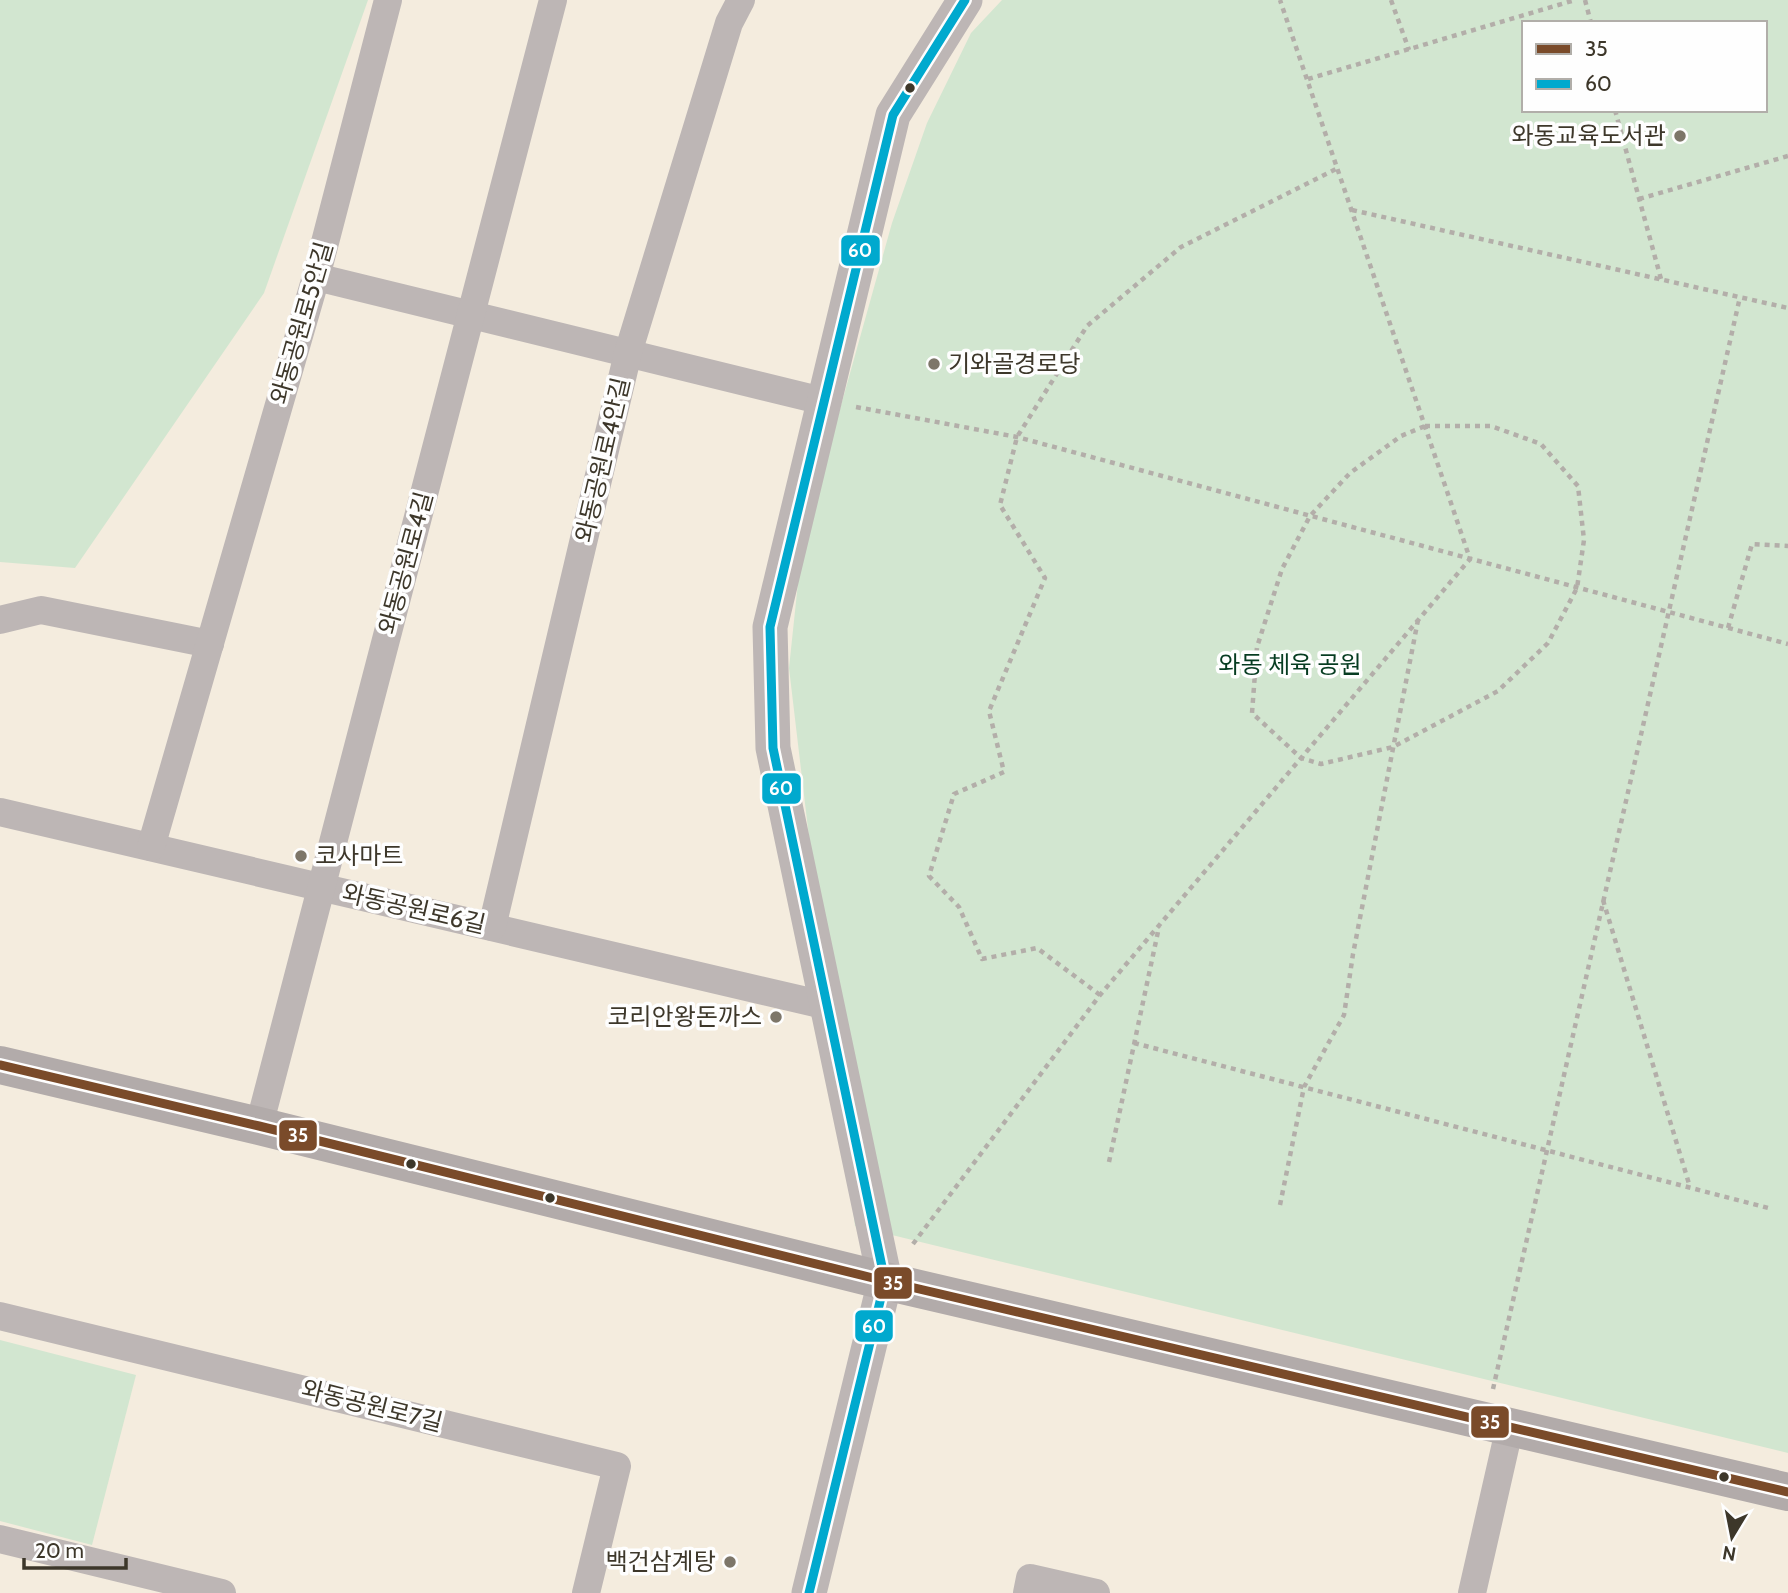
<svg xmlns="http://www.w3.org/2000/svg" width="1788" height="1593" font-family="Cabin,'Noto Sans KR',sans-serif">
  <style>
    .green { fill: #d2e6d0; fill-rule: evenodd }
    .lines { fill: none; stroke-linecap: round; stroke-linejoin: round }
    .path { stroke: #b3aea9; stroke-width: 4.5; stroke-dasharray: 5 5; stroke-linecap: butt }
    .minor { stroke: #bdb6b5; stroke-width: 28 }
    .tertiary { stroke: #bdb6b5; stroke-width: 35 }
    .secondary { stroke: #b2abaa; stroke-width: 38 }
    .bus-1-casing { stroke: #fefefe; stroke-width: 14 }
    .bus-2-casing { stroke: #fefefe; stroke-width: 14 }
    .bus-1 { stroke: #7a4b2a; stroke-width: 9 }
    .bus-2 { stroke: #00a9ce; stroke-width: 9 }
    .bus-dot { fill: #3d372a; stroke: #fefefe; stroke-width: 2.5 }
    .poi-dot { fill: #7d7669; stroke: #fefefe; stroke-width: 2.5 }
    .labels { text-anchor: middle; stroke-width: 7; stroke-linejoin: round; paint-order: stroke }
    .poi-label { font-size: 24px; fill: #3d372a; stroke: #fefefe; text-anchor: end }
    .street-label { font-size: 24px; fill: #3d372a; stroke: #fefefe }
    .park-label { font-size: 24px; fill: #063c21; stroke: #fefefe }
    .line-badge { stroke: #fefefe; stroke-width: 2.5 }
    .badge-label { font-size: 19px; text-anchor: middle; font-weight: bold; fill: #fff }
  </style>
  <rect width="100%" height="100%" fill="#f4ecde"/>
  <!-- green -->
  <g class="green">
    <polygon points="0,0 368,0 264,293 75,568 0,562"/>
    <path d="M1002 0H1788V1453L855 1226 789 668 802 545 892 223 927 123 971 33ZM1524 23H1765V110H1524Z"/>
    <polygon points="0,1340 136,1375 92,1545 0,1521"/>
  </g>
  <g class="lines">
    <!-- path -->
    <g class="path">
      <polyline points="1391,0 1409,50"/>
      <polyline points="1585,0 1591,23"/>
      <polyline points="1308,79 1575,0"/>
      <polyline points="1615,110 1661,279"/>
      <polyline points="1639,199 1788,156"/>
      <polyline points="1352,210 1788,308"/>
      <polyline points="856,407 1017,437 1788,644"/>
      <polygon points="1425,426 1491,426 1541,444 1578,486 1584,540 1577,588 1548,643 1498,691 1393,747 1321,764 1301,758 1252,713 1257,647 1282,569 1310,516 1350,473 1401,436"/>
      <polyline points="1728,628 1752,544 1788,546"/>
      <polyline points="1603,900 1690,1187"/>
      <polyline points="1100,995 1037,948 982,959 959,907 929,876 954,794 1004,772 989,711 1045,578 1000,505 1017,437 1087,326 1181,247 1338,168"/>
      <polyline points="1134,1043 1772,1209"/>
      <polyline points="1109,1162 1159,927"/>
      <polyline points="1280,1205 1304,1087 1344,1015 1353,954 1418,620"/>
      <polyline points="913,1244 1100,995 1470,559 1280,0"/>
      <polyline points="1493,1389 1740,297"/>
    </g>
    <!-- minor -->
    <g class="minor">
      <polyline points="316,277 823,401"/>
      <polyline points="0,620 41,610 210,644"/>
      <polyline points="0,812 828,1006"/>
      <polyline points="151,847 316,277 388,0"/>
      <polyline points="492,927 628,353 729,23 741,0"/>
      <polyline points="259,1126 553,0"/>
      <polyline points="0,1316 617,1466 586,1593"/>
      <polyline points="0,1539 222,1593"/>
      <polyline points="1027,1593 1030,1578 1096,1593"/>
      <polyline points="1472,1593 1510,1426"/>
    </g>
    <!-- tertiary -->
    <polyline class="tertiary" points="809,1593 885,1281 773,748 770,627 893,115 965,0"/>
    <!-- secondary -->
    <polyline class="secondary" points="0,1065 259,1126 885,1281 1788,1492"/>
    <defs>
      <polyline id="bus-1" points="0,1065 259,1126 885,1281 1788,1492"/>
      <polyline id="bus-2" points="809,1593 885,1281 773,748 770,627 893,115 965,0"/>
    </defs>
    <!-- bus-1 casing -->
    <use href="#bus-1" class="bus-1-casing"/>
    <!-- bus-2 casing -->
    <use href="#bus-2" class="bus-2-casing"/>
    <!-- bus-1 -->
    <use href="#bus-1" class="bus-1"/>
    <!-- bus-2 -->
    <use href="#bus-2" class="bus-2"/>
  </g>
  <!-- markers -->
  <g class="bus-dot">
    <circle cx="910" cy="88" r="6"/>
    <circle cx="411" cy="1164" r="6"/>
    <circle cx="550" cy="1198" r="6"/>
    <circle cx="1724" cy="1477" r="6"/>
  </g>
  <g class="poi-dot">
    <circle cx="1680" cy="136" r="7"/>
    <circle cx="934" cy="364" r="7"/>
    <circle cx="301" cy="856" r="7"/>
    <circle cx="776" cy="1017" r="7"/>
    <circle cx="730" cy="1562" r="7"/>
  </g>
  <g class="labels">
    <!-- poi labels -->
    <g class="poi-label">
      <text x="1666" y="144">와동교육도서관</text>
      <text x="948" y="372" text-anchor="start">기와골경로당</text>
      <text x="315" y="864" text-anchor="start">코사마트</text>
      <text x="762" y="1025">코리안왕돈까스</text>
      <text x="716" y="1570">백건삼계탕</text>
    </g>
    <!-- street labels -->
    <g class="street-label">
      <text transform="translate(302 323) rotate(-74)" y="8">와동공원로5안길</text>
      <text transform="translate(603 460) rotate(-77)" y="8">와동공원로4안길</text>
      <text transform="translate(406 563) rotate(-75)" y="8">와동공원로4길</text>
      <text transform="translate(414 909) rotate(13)" y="8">와동공원로6길</text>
      <text transform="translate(372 1406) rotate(14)" y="8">와동공원로7길</text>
    </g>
    <!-- park labels -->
    <g class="park-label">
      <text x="1290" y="673">와동 체육 공원</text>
    </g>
  </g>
  <g class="line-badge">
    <rect x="840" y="234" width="41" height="33" rx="7" fill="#00a9ce"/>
    <rect x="761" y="772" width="41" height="33" rx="7" fill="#00a9ce"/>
    <rect x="278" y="1119" width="40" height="33" rx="7" fill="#7a4b2a"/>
    <rect x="873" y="1266" width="40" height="34" rx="7" fill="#7a4b2a"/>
    <rect x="854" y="1309" width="40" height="34" rx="7" fill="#00a9ce"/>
    <rect x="1470" y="1405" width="40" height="34" rx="7" fill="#7a4b2a"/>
  </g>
  <g class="badge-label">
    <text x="860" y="257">60</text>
    <text x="781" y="795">60</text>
    <text x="298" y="1142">35</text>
    <text x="893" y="1290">35</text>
    <text x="874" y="1333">60</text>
    <text x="1490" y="1429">35</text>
  </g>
  <!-- legend -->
  <rect x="1522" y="21" width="245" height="91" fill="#fefefe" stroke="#b1aea9" stroke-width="2"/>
  <rect x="1536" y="44" width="35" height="10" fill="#7a4b2a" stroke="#b1aea9" stroke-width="2"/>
  <text x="1585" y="56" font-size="21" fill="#3d372a">35</text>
  <rect x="1536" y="79" width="35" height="10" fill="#00a9ce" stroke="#b1aea9" stroke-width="2"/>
  <text x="1585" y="91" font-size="21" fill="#3d372a">60</text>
  <!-- north arrow -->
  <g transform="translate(1732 1537) rotate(190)" stroke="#fefefe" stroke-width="5" paint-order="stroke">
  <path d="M0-5L12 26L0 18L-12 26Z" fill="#3d372a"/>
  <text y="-10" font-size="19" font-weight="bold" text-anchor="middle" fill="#3d372a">N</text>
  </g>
  <!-- scale -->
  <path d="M24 1558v10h102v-10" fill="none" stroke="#3d372a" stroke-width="3.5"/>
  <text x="35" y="1558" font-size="21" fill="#3d372a" stroke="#fefefe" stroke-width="5" paint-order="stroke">20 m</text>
</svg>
